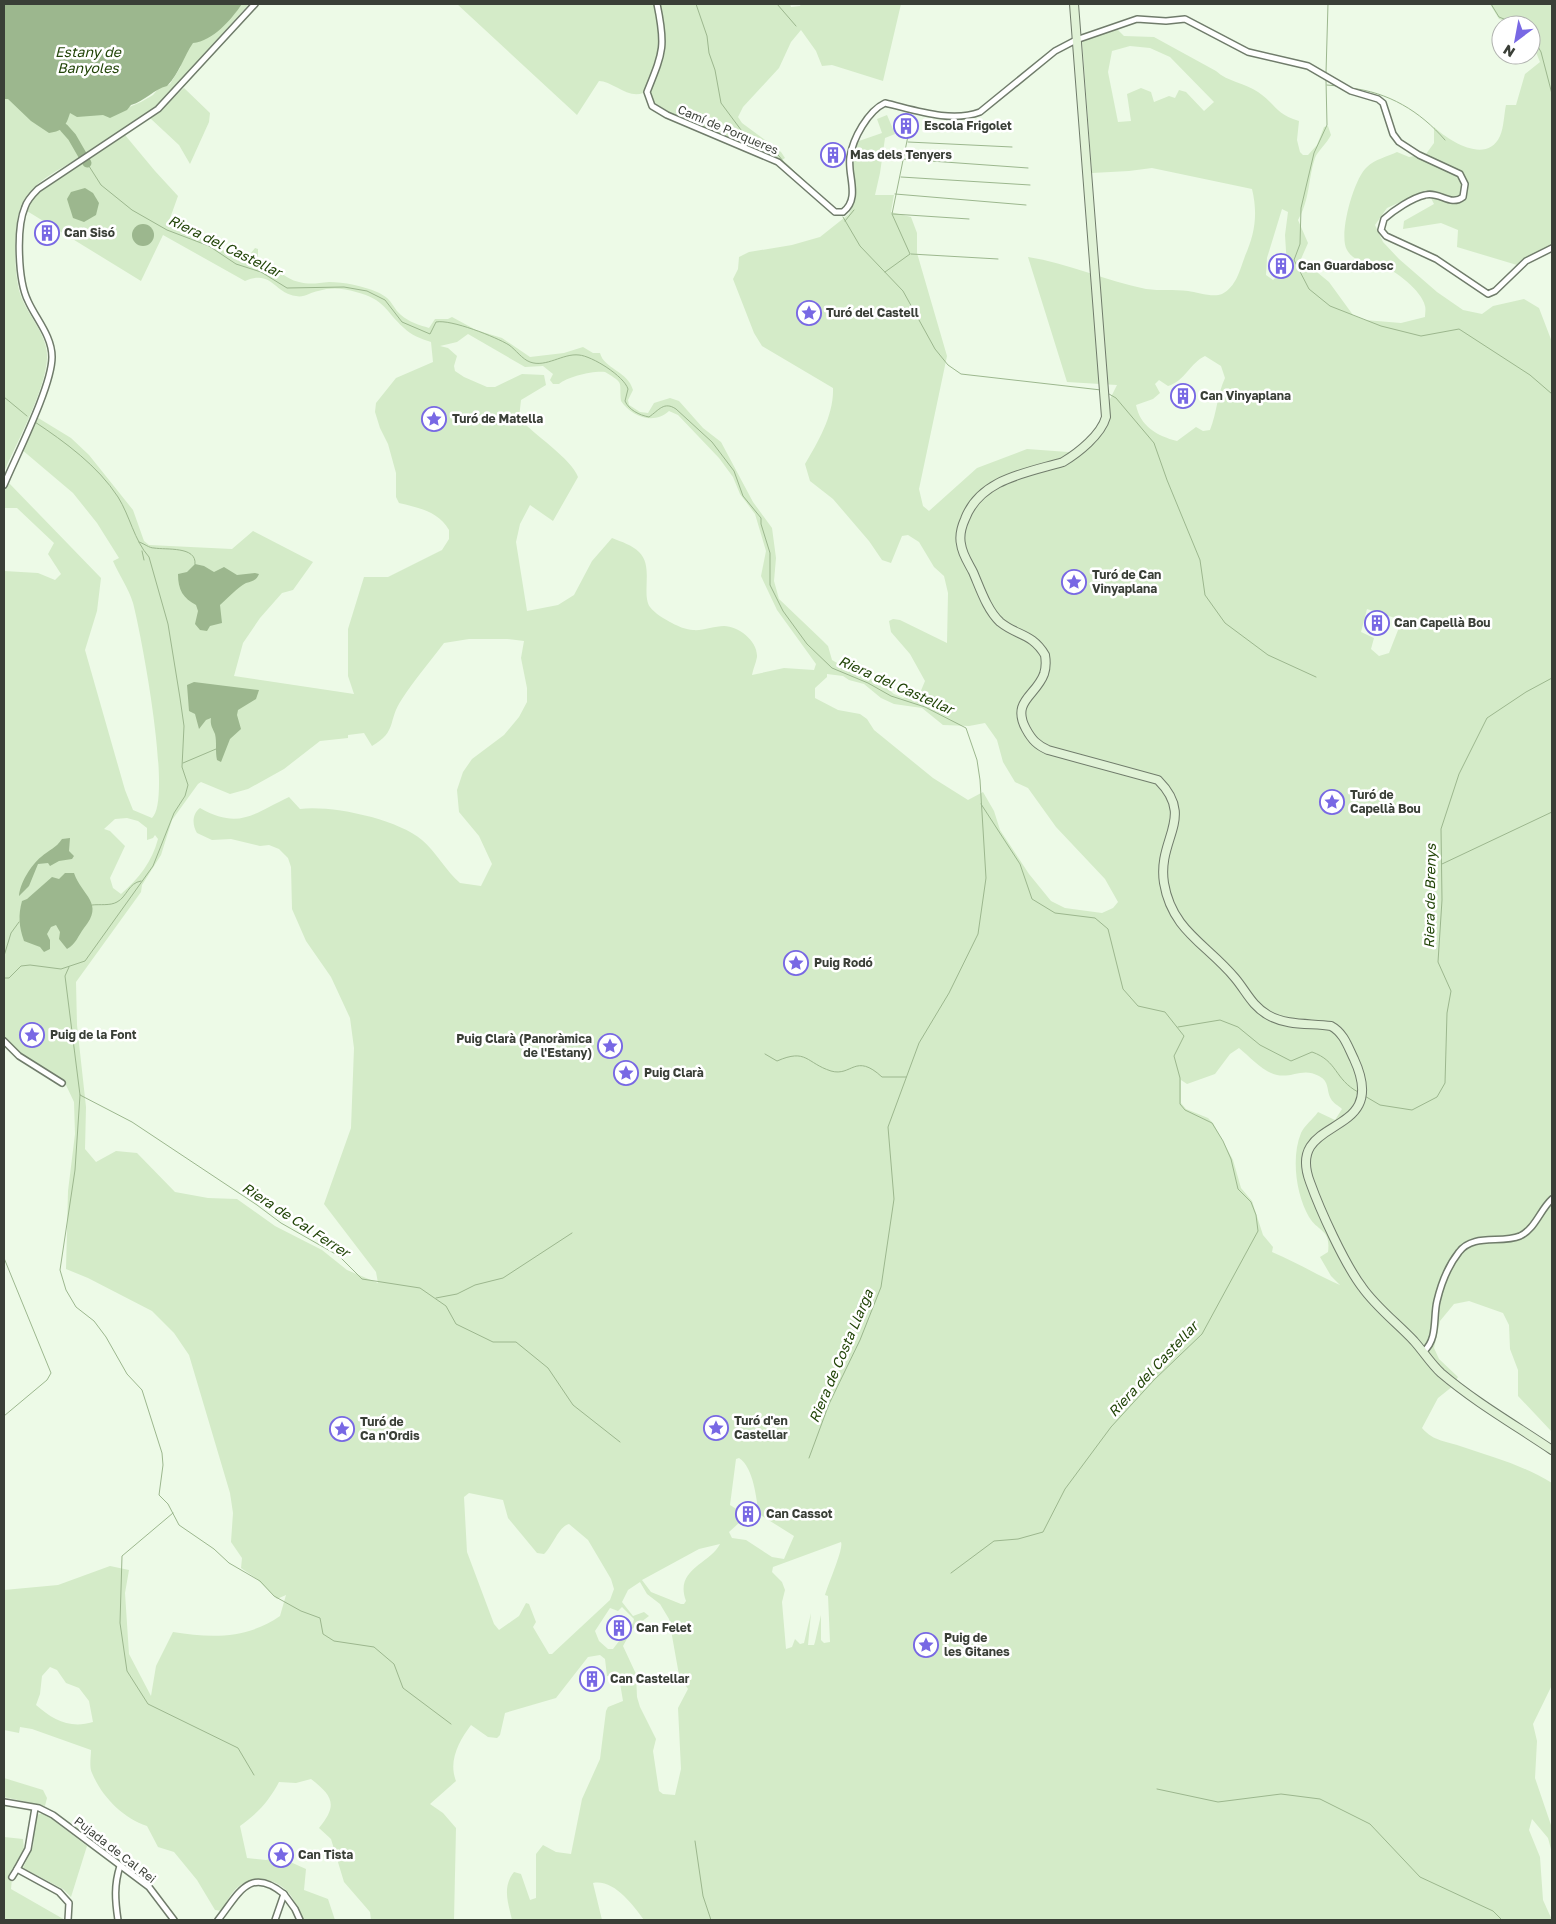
<svg xmlns="http://www.w3.org/2000/svg" width="1556" height="1924" font-family="'Golos Text',sans-serif">
  <style>
    .green { fill: #d4ebc8; fill-rule: evenodd }
    .water { fill: #9cb78e }
    .lines { fill: none; stroke-linecap: round; stroke-linejoin: round }
    .stream { stroke: #9cb78e; stroke-width: 1 }
    .river { stroke: #9cb78e; stroke-width: 9 }
    .minor-casing { stroke: #707c6b; stroke-width: 8 }
    .secondary-casing { stroke: #707c6b; stroke-width: 10 }
    .minor { stroke: #fff; stroke-width: 5 }
    .secondary { stroke: #e0f2d6; stroke-width: 8 }
    .labels { text-anchor: middle; stroke-width: 5; stroke-linejoin: round; paint-order: stroke }
    .poi-label { font-size: 12px; font-weight: bold; fill: #3a3f37; stroke: #fff; text-anchor: start }
    .street-label { font-size: 12px; fill: #3a3f37; stroke: #fff }
    .water-label { font-size: 14px; font-style: italic; fill: #224508; stroke: #fff }
  </style>
  <rect width="100%" height="100%" fill="#edfae7"/>
  <!-- green -->
  <g class="green">
    <path d="M242 4H249L165 98 153 109C129 125 104 141 80 157 61 169 36 180 24 200 12 220 14 268 19 290 25 314 49 334 47 359 45 391 17 442 4 472V96L66 108H127L141 102 153 95 159 88 170 84 180 68 187 45 235 13Z"/>
    <path d="M457 4H654C661 36 662 63 643 93 628 99 612 81 599 81L577 115Z"/>
    <path d="M659 4H790L791 7 800 6 801 4H901L883 81 832 65 822 66 816 51 801 30 791 42 779 68 743 107 738 117 742 123 781 152 785 158 780 161 668 113 654 104 649 92C665 52 668 47 659 4Z"/>
    <path d="M1490 4H1552V246L1517 265 1457 247 1458 230 1441 223 1403 229 1404 221 1434 204 1427 190 1387 208 1375 225 1383 242 1399 259 1437 292 1463 310 1482 314 1493 306 1524 299 1539 308 1552 342V1432L1518 1396V1370L1510 1349 1509 1325 1503 1313 1469 1301 1454 1304 1440 1321 1434 1348 1439 1359 1458 1377 1453 1386 1438 1398 1422 1428C1434 1442 1447 1441 1463 1447 1493 1457 1525 1466 1552 1483V1685L1533 1724 1537 1741 1535 1778 1552 1828V1853L1548 1838 1532 1819 1529 1830 1540 1857 1543 1900 1552 1920H644C633 1905 614 1879 593 1883L602 1920H512C508 1902 502 1887 514 1872L521 1874 530 1900 536 1898V1854L543 1845 556 1852 571 1854 582 1799 600 1759 606 1711 608 1707 623 1701 619 1677 607 1676 605 1659 600 1655 588 1657 556 1698 505 1713 500 1735 497 1738 488 1737 471 1725C459 1741 448 1761 456 1781L430 1804 443 1813 456 1828 454 1920H371L370 1912 344 1882 331 1839 319 1828C338 1805 333 1796 311 1779L296 1783 279 1782C269 1801 258 1813 240 1826L247 1858 266 1860 279 1857 306 1869 304 1890 328 1899 335 1920H303C298 1910 294 1897 286 1890 271 1876 247 1875 234 1891 229 1896 226 1904 222 1911L215 1910 197 1880 174 1852 158 1847 147 1826C123 1818 102 1797 92 1773 89 1767 91 1757 91 1750L32 1729 20 1727 19 1733 4 1730V1590L58 1585 110 1566 129 1570 125 1593 129 1654 151 1696 156 1666 173 1632C212 1638 247 1639 280 1616L286 1595 277 1599 257 1579 241 1568 242 1558 231 1542 233 1513 230 1493 189 1355 174 1333 152 1311 88 1278 66 1269 68 1191 75 1134 74 1102 66 1085 14 1050 4 1039V571L38 573 55 580 61 574 48 554 54 543 17 508H4V489L7 481 101 578 97 611 85 650 125 790 133 810 152 818C173 799 141 633 133 603 129 589 119 575 113 561L119 558 97 523 73 493 21 449 35 416 71 438 89 455 133 510 144 541 149 545 232 549 253 531 313 562 293 590 282 593 260 618 243 643 234 676 354 694 348 676V629L364 577H388L442 550 449 539V530C438 511 419 508 399 503L396 497V473L388 444 380 428 375 412 376 403 396 378 433 362 431 342C421 339 411 335 404 328 384 310 386 300 356 292 343 288 331 287 318 291 311 292 304 298 296 296 274 293 272 269 245 281L163 235 141 281 27 211C35 185 100 151 125 135L155 171 178 196 168 224 203 236 236 259 244 262 255 248 258 249V262C276 265 284 279 299 282 310 285 318 283 329 282 344 282 363 286 377 292 393 299 391 306 401 315 409 322 419 325 429 328L435 319H448L452 317 476 330 502 338 530 357 564 353 583 347 593 353H600C604 369 628 371 633 390L628 400 629 405 640 412 648 413 654 403 670 398 679 401 703 428 721 442 753 502 772 528 776 558 774 581 779 599 823 641 828 646 832 660 849 670 878 681 894 694 903 698 920 693 925 681 910 654 891 632 889 621 893 619 900 620 947 643 948 593 944 576 934 567 919 542 908 535 902 536 891 563 882 560 869 541 833 499 810 481 805 464C818 442 834 415 833 388L762 346 754 333 733 279 738 269 739 257 749 252 792 245 820 237 849 214 854 203 852 160 856 142 882 133 877 119 887 115 895 134 885 138 880 173 875 195H894L891 212 911 217 917 233V253L947 356 919 489 923 506 929 511 977 468 1027 449 1082 453 1103 433 1109 422V401L1117 385 1067 382 1028 257C1068 263 1106 281 1146 289 1160 291 1174 289 1188 291 1197 292 1213 298 1222 294 1236 287 1240 270 1245 256 1255 233 1258 214 1252 189L1152 168 1129 171 1092 173 1082 40 1114 26 1124 36 1154 37 1216 71C1228 82 1245 83 1258 92 1276 104 1275 114 1299 121L1297 140 1300 152 1303 155H1308L1317 145 1324 127 1328 126 1331 135C1327 143 1317 152 1315 158 1308 179 1310 200 1298 220L1308 243 1301 259 1329 282 1353 315 1365 320 1401 323 1425 317C1425 314 1426 309 1425 306 1422 291 1395 270 1381 265 1369 261 1355 264 1347 250 1338 235 1354 178 1367 167 1375 159 1387 157 1397 152L1409 157 1426 154 1434 143V127C1449 141 1487 165 1500 136 1504 127 1504 114 1506 105H1516L1525 74 1540 62 1531 40V25H1517L1499 19ZM1130 46 1150 48 1170 57 1214 102 1204 111 1186 92 1179 90 1175 98 1169 96 1154 102 1151 92 1141 88 1127 94 1131 121 1118 122 1108 72 1112 51ZM1282 209 1288 212 1285 235 1287 267 1273 280 1266 275 1267 258ZM468 334 525 367 543 366 553 374 550 380 553 384H559C566 377 595 370 605 372 625 384 619 381 621 401 632 417 654 425 669 411L678 415 719 458 733 477 740 494 755 514 766 551 761 576 777 610 816 664 814 670 784 668 752 675C753 669 756 663 757 657 758 641 738 626 724 626 714 626 703 631 693 630 687 630 677 626 672 623 666 620 654 613 650 607 641 594 654 566 639 552 632 545 622 542 612 538L592 561 574 595 558 605 527 611 516 542 520 524 530 505 553 521 578 477C572 459 533 434 519 418L521 400 546 385 544 375 522 374 495 387H487L464 377 455 371 454 366 457 356 448 348 440 346 457 342ZM1205 356 1221 366 1225 378C1217 395 1217 413 1210 430L1203 431 1196 427 1177 441C1157 436 1140 426 1136 405L1153 399 1160 393 1155 384 1159 380 1168 386C1185 381 1190 363 1205 356ZM1367 609 1395 618 1400 625 1389 653 1379 656 1371 649 1374 638 1361 632ZM469 639H507L524 641 521 658 527 688V702L519 717 504 735 472 759 463 772 457 790 459 812 479 836 492 864 481 886 460 883C446 871 436 852 422 840 397 819 332 805 300 809L289 797C253 814 239 830 200 808 192 814 192 825 197 833L212 840 231 839 260 846 269 845 279 849 288 858 291 867 292 909 306 941 331 977 350 1018 354 1048 351 1128 324 1204 376 1272 378 1283 347 1270 322 1250 275 1226 237 1199 208 1198 175 1192 137 1153 116 1151 96 1162 85 1149 86 1107 77 1025 76 982 141 892 142 885 161 855 172 820 198 784 201 782 230 794 248 789 284 769 320 741 348 738V735L364 733 372 746C398 731 387 721 402 699 414 680 430 662 444 643ZM827 674 843 676 849 680 864 684 881 698 894 704 922 708 943 725 969 726 985 723 997 740 1003 762 1015 782 1028 788 1056 827 1105 879 1118 902 1113 908 1102 913 1065 908 1051 901 1029 874 1000 830 994 811 983 792 968 800 933 778 874 730 867 719 860 714 838 710 815 698V688L827 677ZM127 818 138 821 147 828V840L153 838 155 835 158 839C152 862 139 878 121 894L113 888 110 878 125 846 110 831 104 829 115 819ZM1239 1048C1250 1057 1263 1072 1277 1075 1293 1078 1303 1067 1319 1076 1330 1082 1326 1090 1331 1099 1333 1103 1339 1106 1342 1109L1335 1120 1318 1112C1313 1119 1304 1126 1301 1133 1291 1157 1296 1195 1309 1217 1318 1232 1331 1229 1328 1252L1320 1257 1331 1276 1340 1285C1317 1275 1296 1262 1272 1252L1273 1247 1263 1235 1252 1201 1241 1188 1233 1160 1213 1123 1208 1118 1186 1109 1181 1103V1080L1187 1084 1215 1074 1230 1054ZM739 1458C754 1468 756 1498 759 1514L794 1536 784 1559 772 1557 746 1540 732 1538 729 1532 740 1522 738 1510 730 1505 736 1459ZM469 1493 503 1500 508 1518 537 1553 544 1554C553 1546 558 1527 569 1524L588 1540 611 1579 614 1589 610 1600 552 1654H549L533 1627 536 1622 529 1604 526 1603 519 1616 499 1630 494 1624 467 1552 464 1497ZM841 1542C844 1548 828 1584 825 1595L828 1596 830 1642 824 1643 821 1640V1615L815 1642 814 1645H808L811 1613 804 1643 800 1644 795 1639 792 1647 786 1649 782 1602 785 1590 782 1582 772 1572 773 1567ZM720 1544C710 1564 674 1569 686 1601L684 1604H681L651 1592 642 1580 699 1549ZM640 1582 647 1594 660 1604 669 1619 679 1675 688 1689 678 1708 681 1769 675 1795 663 1794 659 1791 653 1751 656 1739 640 1707 637 1697 636 1674 623 1646 633 1628 649 1616 644 1612 633 1616 622 1602 628 1590ZM622 1607 634 1619 633 1623 613 1649H608L599 1641 595 1631 610 1608 618 1611ZM50 1667 57 1670 66 1683 79 1688 89 1701 93 1722C70 1729 53 1720 36 1705L40 1694 42 1676Z"/>
    <polygon points="184,88 210,113 209,122 190,164 179,145 150,118"/>
    <polygon points="4,1778 43,1790 47,1798 45,1806 4,1797"/>
    <polygon points="44,1813 87,1846 71,1897 63,1889 23,1868 33,1846 36,1815"/>
    <polygon points="4,1837 23,1839 24,1849 13,1868 11,1889 65,1920 4,1920"/>
  </g>
  <!-- water -->
  <g class="water">
    <path d="M4 4H242C231 20 213 41 193 43 184 56 179 74 167 86 154 89 145 101 131 105L127 110 110 118 103 115 77 117 70 113C66 125 64 131 49 133L31 121 8 99H4Z"/>
    <polygon points="85,188 93,193 99,203 96,215 84,222 73,218 67,199 71,192"/>
    <circle cx="143" cy="235" r="11"/>
    <path d="M195 564 204 566 214 572 224 567 237 575 255 573 259 574C256 581 252 581 246 583 237 588 228 598 220 605L222 623 210 626 207 631 200 630 195 624 198 611 196 605C183 598 178 590 178 574L187 572Z"/>
    <path d="M194 682 259 690 256 699 238 710 237 715 241 729 230 739 221 762 217 760C215 751 217 743 215 734 212 727 210 725 211 718L206 720 199 729 195 714 189 711 187 685Z"/>
    <path d="M70 838 69 851 74 856 72 859 59 861 50 866 48 863 38 864 29 886 19 896C20 883 31 865 41 857 49 850 56 848 62 839Z"/>
    <path d="M65 873H74C82 896 105 903 84 928 78 936 76 944 67 949L59 939 60 932 56 925 51 927 47 934 50 940V949L44 952 40 947 24 941C19 927 18 915 22 901L27 899 52 877 59 879Z"/>
  </g>
  <g class="lines">
    <!-- stream -->
    <g class="stream">
      <polyline points="696,4 707,36 709,53 715,70 721,103 747,138 766,143 774,150 783,161 834,208"/>
      <polyline points="777,4 796,26"/>
      <polyline points="1491,4 1499,17 1519,25"/>
      <polyline points="1531,34 1541,52 1552,94"/>
      <polyline points="1326,73 1328,4"/>
      <polyline points="1326,80 1327,125 1314,153 1301,208 1300,244 1294,260 1309,289 1330,306 1381,326 1421,336 1459,329 1530,375 1552,394"/>
      <polyline points="1327,85 1338,86"/>
      <path d="M1350 88C1388 92 1420 111 1445 140"/>
      <polyline points="908,142 1012,147"/>
      <polyline points="903,159 1028,168"/>
      <path d="M87 163 101 185 132 210 167 230 209 246 236 264 261 272 287 288 344 287 367 291 385 300 402 322 430 334 436 322C451 319 496 337 509 345 516 350 522 359 530 362 546 368 563 353 579 355 592 356 624 376 628 389L625 401C629 410 639 415 649 417 659 410 664 401 676 409L712 442 734 471 743 496 761 518V524L770 553V585L783 611 807 644 832 668 868 683 891 696 925 707 966 728 977 760 980 780 986 878 978 934 949 993 919 1043 888 1127 894 1199 881 1287 860 1340 829 1404 809 1458"/>
      <polyline points="901,177 1030,185"/>
      <polyline points="895,194 1026,205"/>
      <polyline points="893,214 969,219"/>
      <polyline points="843,217 860,246 903,291 935,349 948,365 961,374 1101,390"/>
      <polyline points="845,221 854,210"/>
      <polyline points="911,254 998,259"/>
      <polyline points="885,272 910,254 892,214 908,136"/>
      <polyline points="1109,394 1116,398 1154,443 1167,480 1200,560 1205,595 1225,623 1268,655 1316,677"/>
      <polyline points="4,397 27,416"/>
      <path d="M139 542C145 544 149 548 154 548 166 550 197 546 195 564"/>
      <polyline points="142,551 144,560"/>
      <polyline points="183,763 216,749"/>
      <polyline points="1442,864 1552,812"/>
      <path d="M92 905C100 904 110 906 117 902 127 897 128 883 141 881"/>
      <polyline points="4,956 11,933 19,922"/>
      <polyline points="69,967 65,976 80,1095 132,1122 257,1205 281,1223 339,1256 362,1279 420,1288 446,1306 456,1324 493,1342 516,1342 548,1368 573,1405 620,1442"/>
      <path d="M4 978H9L21 966 30 965 61 969 85 961 153 866 174 813 185 796 188 785 182 767 184 726 180 698 168 624 149 557C134 540 130 516 118 497 98 466 65 442 35 422"/>
      <path d="M1178 1027 1220 1020 1238 1027 1260 1045 1291 1061 1312 1052C1338 1061 1334 1079 1358 1092"/>
      <path d="M765 1054 777 1061C807 1048 806 1063 831 1071 852 1077 855 1052 882 1077H906"/>
      <polyline points="80,1095 75,1170 60,1270 66,1290 76,1307 94,1321 106,1337 127,1374 142,1390 162,1453 163,1465 159,1495 168,1504 179,1525 214,1549 229,1563 260,1581 274,1596 301,1611 320,1618 323,1634 334,1641 374,1647 394,1664 403,1688 451,1724"/>
      <polyline points="1363,1095 1380,1105 1412,1110 1437,1097 1445,1083 1447,1013 1451,991 1438,962 1442,900 1441,829 1459,774 1487,718 1526,692 1552,678"/>
      <polyline points="4,1258 51,1373 47,1380 4,1416"/>
      <polyline points="436,1298 457,1294 475,1285 503,1278 572,1233"/>
      <polyline points="173,1513 122,1556 120,1623 127,1671 148,1704 238,1748 254,1775"/>
      <polyline points="951,1573 994,1541 1018,1539 1043,1532 1065,1489 1111,1427 1154,1380 1202,1334 1258,1231 1256,1215 1251,1202 1238,1189 1231,1159 1223,1141 1212,1123 1185,1110 1180,1104 1180,1078 1174,1056 1184,1036 1165,1012 1138,1006 1123,989 1108,929 1095,918 1055,913 1032,899 1020,864 981,804"/>
      <polyline points="1157,1789 1218,1802 1281,1794 1320,1799 1370,1824 1420,1877 1493,1911 1502,1920"/>
      <polyline points="695,1841 703,1896 711,1920"/>
    </g>
    <!-- river -->
    <polyline class="river" points="64,128 72,137 87,163"/>
    <defs>
      <g id="minor">
        <path d="M657 4C666 47 663 52 647 92L652 106 667 115 778 162 835 212H843C861 198 847 175 850 157 853 138 868 111 885 103 915 110 951 123 980 112L1055 51 1076 40 1137 19 1166 21 1185 19 1248 52 1308 66 1351 91 1378 99 1383 103 1393 134 1399 142 1419 155 1460 174 1465 184 1463 197C1450 207 1440 191 1425 195 1412 198 1394 210 1384 219L1381 230 1386 236 1436 259 1488 294 1495 291 1526 261 1552 248"/>
        <path d="M4 485C17 454 52 386 52 357 52 336 36 319 28 301 18 281 16 228 25 207 27 200 33 194 38 189L158 109 255 4"/>
        <polyline points="4,1041 19,1056 62,1083"/>
        <path d="M1424 1351C1438 1339 1433 1317 1437 1301 1441 1284 1448 1266 1459 1252 1473 1233 1501 1244 1520 1236 1535 1229 1540 1210 1552 1199"/>
        <polyline points="4,1802 39,1808 53,1815 149,1887 174,1920"/>
        <polyline points="35,1808 28,1849 17,1869 59,1892 69,1903 68,1920"/>
        <polyline points="12,1877 17,1869"/>
        <polyline points="284,1894 295,1909 300,1920"/>
        <path d="M118 1920C115 1900 114 1885 120 1866"/>
        <path d="M218 1920C238 1895 249 1865 284 1894L275 1920"/>
      </g>
      <path id="secondary" d="M1074 4 1106 417C1101 435 1078 453 1063 462 1026 473 980 479 965 519 961 528 959 535 961 544 962 554 969 564 973 572 980 588 987 610 1000 622 1017 636 1032 633 1045 655 1046 661 1046 668 1044 674 1036 696 1011 701 1026 729 1032 740 1037 745 1048 750L1158 780C1196 818 1157 838 1164 883 1172 931 1207 944 1235 978 1246 991 1252 1006 1268 1015 1287 1026 1310 1023 1331 1026 1344 1033 1348 1047 1354 1059 1392 1141 1284 1113 1310 1182 1320 1210 1344 1263 1362 1287 1376 1307 1397 1323 1414 1341 1423 1351 1431 1364 1441 1373 1475 1402 1515 1425 1552 1450"/>
    </defs>
    <!-- minor casing -->
    <use href="#minor" class="minor-casing"/>
    <!-- secondary casing -->
    <use href="#secondary" class="secondary-casing"/>
    <!-- minor -->
    <use href="#minor" class="minor"/>
    <!-- secondary -->
    <use href="#secondary" class="secondary"/>
  </g>
  <!-- icons -->
  <defs>
    <symbol id="building-ring" viewBox="-11 -11 22 22"><circle r="9.5" fill="#fff" stroke="#7868e4" stroke-width="1.5"/><path d="M-4-6H4V6H1V3H-1V6H-4ZM-2.5-4.3h1.7v1.8h-1.7ZM.8-4.3h1.7v1.8H.8ZM-2.5-1h1.7V.8h-1.7ZM.8-1h1.7V.8H.8Z" fill="#7868e4"/></symbol>
    <symbol id="sight-ring" viewBox="-11 -11 22 22"><circle r="9.5" fill="#fff" stroke="#7868e4" stroke-width="1.5"/><path d="M0-6L1.8-2.2L6-1.7L2.9 1.2L3.7 5.4L0 3.3L-3.7 5.4L-2.9 1.2L-6-1.7L-1.8-2.2Z" fill="#7868e4"/></symbol>
  </defs>
  <g fill-rule="evenodd">
    <use href="#building-ring" x="892" y="112" width="28" height="28"/>
    <use href="#building-ring" x="819" y="141" width="28" height="28"/>
    <use href="#building-ring" x="33" y="219" width="28" height="28"/>
    <use href="#building-ring" x="1267" y="252" width="28" height="28"/>
    <use href="#sight-ring" x="795" y="299" width="28" height="28"/>
    <use href="#building-ring" x="1169" y="382" width="28" height="28"/>
    <use href="#sight-ring" x="420" y="405" width="28" height="28"/>
    <use href="#sight-ring" x="1060" y="568" width="28" height="28"/>
    <use href="#building-ring" x="1363" y="609" width="28" height="28"/>
    <use href="#sight-ring" x="1318" y="788" width="28" height="28"/>
    <use href="#sight-ring" x="782" y="949" width="28" height="28"/>
    <use href="#sight-ring" x="18" y="1021" width="28" height="28"/>
    <use href="#sight-ring" x="596" y="1032" width="28" height="28"/>
    <use href="#sight-ring" x="612" y="1059" width="28" height="28"/>
    <use href="#sight-ring" x="702" y="1414" width="28" height="28"/>
    <use href="#sight-ring" x="328" y="1415" width="28" height="28"/>
    <use href="#building-ring" x="734" y="1500" width="28" height="28"/>
    <use href="#building-ring" x="605" y="1614" width="28" height="28"/>
    <use href="#sight-ring" x="912" y="1631" width="28" height="28"/>
    <use href="#building-ring" x="578" y="1665" width="28" height="28"/>
    <use href="#sight-ring" x="267" y="1841" width="28" height="28"/>
  </g>
  <g class="labels">
    <!-- poi labels -->
    <g class="poi-label">
      <text x="924" y="130">Escola Frigolet</text>
      <text x="850" y="159">Mas dels Tenyers</text>
      <text x="64" y="237">Can Sisó</text>
      <text x="1298" y="270">Can Guardabosc</text>
      <text x="826" y="317">Turó del Castell</text>
      <text x="1200" y="400">Can Vinyaplana</text>
      <text x="452" y="423">Turó de Matella</text>
      <text x="1092" y="579">Turó de Can<tspan x="1092" dy="14">Vinyaplana</tspan></text>
      <text x="1394" y="627">Can Capellà Bou</text>
      <text x="1350" y="799">Turó de<tspan x="1350" dy="14">Capellà Bou</tspan></text>
      <text x="814" y="967">Puig Rodó</text>
      <text x="50" y="1039">Puig de la Font</text>
      <text x="592" y="1043" text-anchor="end">Puig Clarà (Panoràmica<tspan x="592" dy="14">de l'Estany)</tspan></text>
      <text x="644" y="1077">Puig Clarà</text>
      <text x="734" y="1425">Turó d'en<tspan x="734" dy="14">Castellar</tspan></text>
      <text x="360" y="1426">Turó de<tspan x="360" dy="14">Ca n'Ordis</tspan></text>
      <text x="766" y="1518">Can Cassot</text>
      <text x="636" y="1632">Can Felet</text>
      <text x="944" y="1642">Puig de<tspan x="944" dy="14">les Gitanes</tspan></text>
      <text x="610" y="1683">Can Castellar</text>
      <text x="298" y="1859">Can Tista</text>
    </g>
    <!-- street labels -->
    <g class="street-label">
      <text transform="translate(728 130) rotate(23)" y="4">Camí de Porqueres</text>
      <text transform="translate(115 1850) rotate(38)" y="4">Pujada de Cal Rei</text>
    </g>
    <!-- water labels -->
    <g class="water-label">
      <text x="88" y="57">Estany de<tspan x="88" dy="16">Banyoles</tspan></text>
      <text transform="translate(225 246) rotate(26)" y="5">Riera del Castellar</text>
      <text transform="translate(896 685) rotate(24)" y="5">Riera del Castellar</text>
      <text transform="translate(1430 896) rotate(-89)" y="5">Riera de Brenys</text>
      <text transform="translate(296 1220) rotate(33)" y="5">Riera de Cal Ferrer</text>
      <text transform="translate(841 1356) rotate(-67)" y="5">Riera de Costa Llarga</text>
      <text transform="translate(1153 1369) rotate(-47)" y="5">Riera del Castellar</text>
    </g>
  </g>
  <!-- border -->
  <rect width="1556" height="1924" fill="none" stroke="#3a3f37" stroke-width="10"/>
  <!-- north arrow -->
  <g transform="translate(1516 40) rotate(212)"><circle r="24" fill="#ffffff" stroke="#b0b2af"/>
  <path d="M0-4L9 19L0 12L-9 19Z" fill="#7868e4"/>
  <text y="-8" font-size="14" font-weight="bold" text-anchor="middle" fill="#3a3f37">N</text>
  </g>
</svg>
